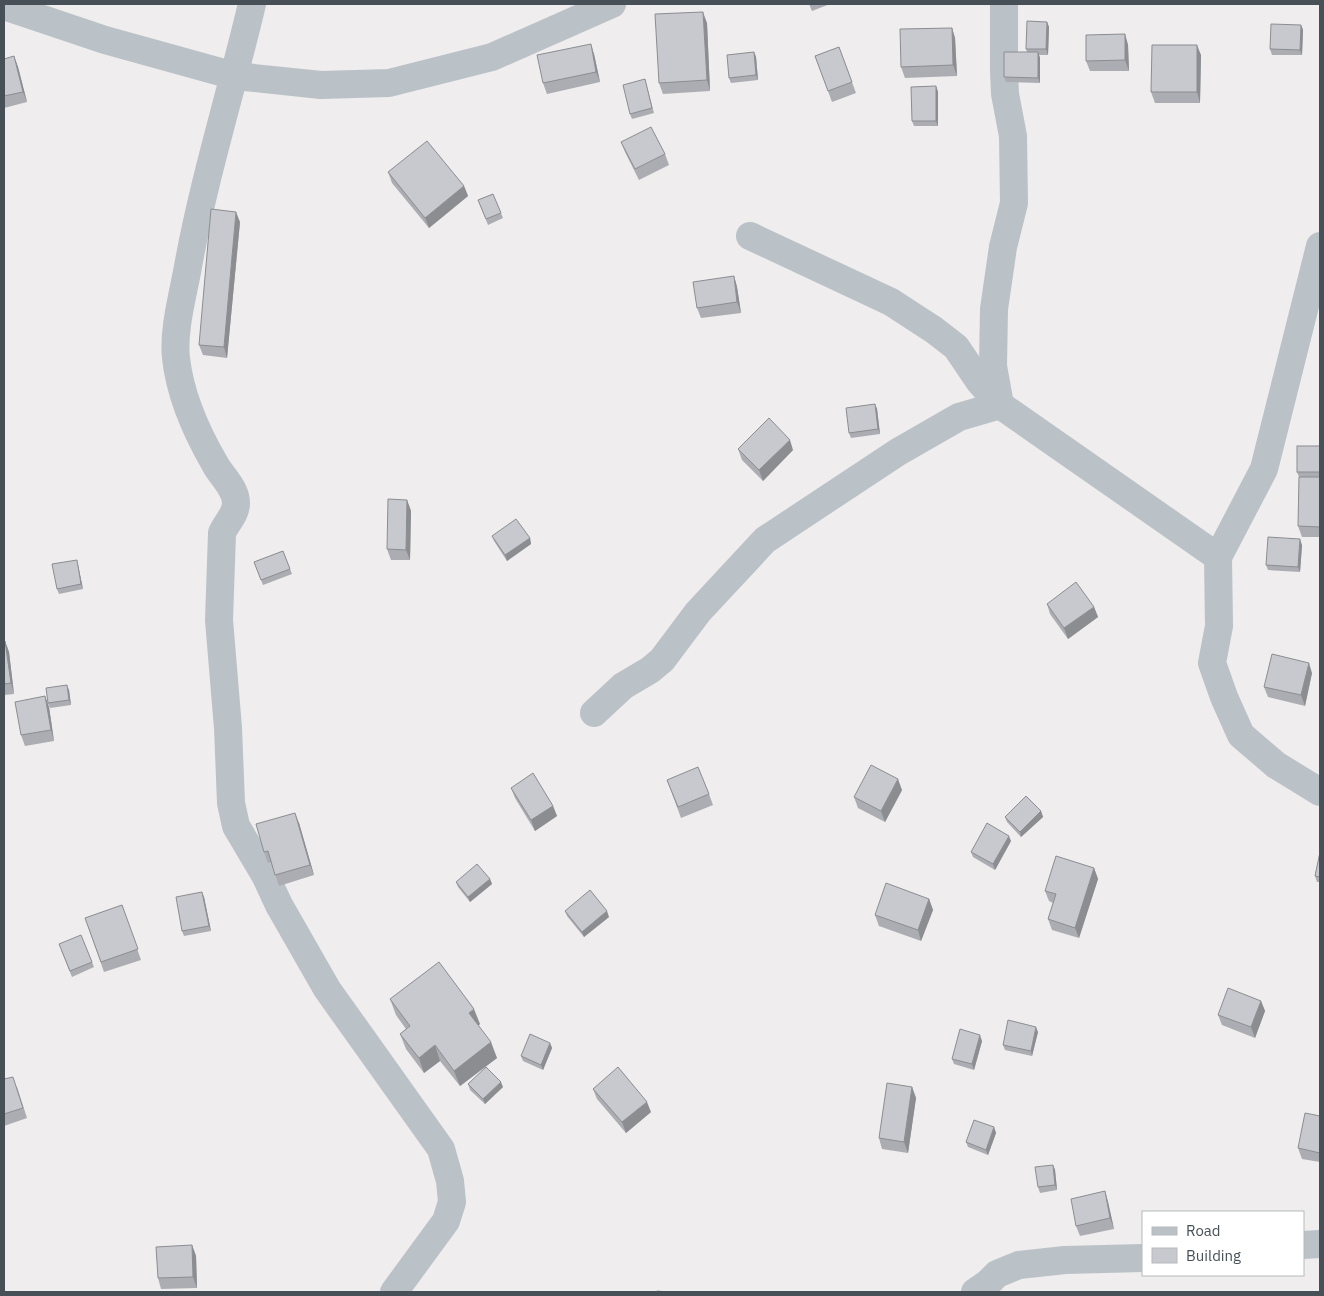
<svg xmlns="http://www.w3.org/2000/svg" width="1324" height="1296" font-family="'IBM Plex Sans',sans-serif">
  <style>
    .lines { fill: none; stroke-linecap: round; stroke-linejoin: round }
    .minor { stroke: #bac1c7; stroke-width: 28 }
    .wall { fill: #abadb2 }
    .shaded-wall { fill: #8b8d91 }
    .building { fill: #c7c9cf; stroke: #8b8d91 }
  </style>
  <rect width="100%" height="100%" fill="#efeded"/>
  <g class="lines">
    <!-- minor -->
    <g class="minor">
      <path d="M252 4C231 93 203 181 187 272 182 298 173 332 176 358 180 395 197 433 215 464 222 477 236 488 236 503 236 515 226 523 222 533L219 620 228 728 231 803 236 826 265 875 279 905 327 989 441 1149 450 1181 452 1202 446 1221 394 1292"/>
      <polyline points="4,6 105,40 235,76 321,85 389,83 492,57 612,4"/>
      <polyline points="750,236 891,302 934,330 956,347 979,381 1000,405 1218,557"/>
      <polyline points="1320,246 1264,469 1218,557 1219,626 1212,663 1224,697 1241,735 1276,765 1320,792"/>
      <polyline points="594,713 623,686 650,670 662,660 698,612 765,540 898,452 959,417 1000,405 993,366 994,309 1003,247 1014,203 1013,136 1005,94 1004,71 1004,4"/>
      <polyline points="1303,1245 1320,1244"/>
      <polyline points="975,1292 988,1283 997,1274 1019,1265 1065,1260 1143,1258"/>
    </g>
  </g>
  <!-- wall -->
  <g class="wall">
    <polygon points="809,4 830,4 812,11"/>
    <polygon points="1047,22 1049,27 1048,55 1039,55 1040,58 1040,83 1006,82 1004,77 1027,52 1026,49"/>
    <polygon points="707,23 710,91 663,94 659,83"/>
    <polygon points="1301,25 1303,30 1302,55 1272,55 1270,49"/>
    <polygon points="952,28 955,38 957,76 905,78 901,67"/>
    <polygon points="1125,34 1128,45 1129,71 1090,71 1086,61"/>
    <polygon points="839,47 856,93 832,102 815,56"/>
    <polygon points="754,52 756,57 758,80 731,83 729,78"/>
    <polygon points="594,54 600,82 547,94 543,83"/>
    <polygon points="1201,55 1200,103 1155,103 1151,92"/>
    <polygon points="14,56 18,67 27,102 4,108 4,59"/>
    <polygon points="645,79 654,113 632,119 630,114"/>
    <polygon points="936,86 938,92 938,126 914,126 912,121"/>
    <polygon points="621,142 665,154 669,165 639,180 625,152"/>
    <polygon points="388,172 464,186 468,196 429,228 392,183"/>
    <polygon points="493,194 503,218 488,225 478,200"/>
    <polygon points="240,222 227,358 203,355 199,345"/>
    <polygon points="734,276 737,287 741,313 701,318 697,308"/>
    <polygon points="875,404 877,409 880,434 851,438 849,433"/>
    <polygon points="1320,446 1320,537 1302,537 1298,526 1299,477 1297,472"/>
    <polygon points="738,449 793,450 763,481 742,460"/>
    <polygon points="407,500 411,511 410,560 391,560 387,549"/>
    <polygon points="492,536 530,538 531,544 507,561 494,541"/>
    <polygon points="1302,545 1300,572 1268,570 1266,565"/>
    <polygon points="283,551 292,574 263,585 254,562"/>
    <polygon points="78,565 83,589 59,594 57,589"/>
    <polygon points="1047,604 1094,607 1098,617 1068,639 1050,614"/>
    <polygon points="5,641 9,652 14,694 4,695 4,642"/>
    <polygon points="1312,673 1305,706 1268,697 1264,687"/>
    <polygon points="69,690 71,705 50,708 48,703"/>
    <polygon points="45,696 49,707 54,741 25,746 21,735"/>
    <polygon points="667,780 709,794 713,805 681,818"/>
    <polygon points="511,788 553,806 557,816 535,831 515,798"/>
    <polygon points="902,790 885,822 858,808 854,797"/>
    <polygon points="1041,811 1043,817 1021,837 1007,822 1005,817"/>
    <polygon points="299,823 314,875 279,886 271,862 268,863 264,852"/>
    <polygon points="1011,841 995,870 973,857 971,852"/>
    <polygon points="1320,852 1320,882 1317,882 1315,876"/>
    <polygon points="1094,868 1098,879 1079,938 1052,930 1048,919 1053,903 1049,901 1045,891"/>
    <polygon points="490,879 492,884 470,902 458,887 456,882"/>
    <polygon points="204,897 211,931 184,936 182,931"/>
    <polygon points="929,899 933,910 921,941 879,926 875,915"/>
    <polygon points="122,905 141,960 104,972 85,918"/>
    <polygon points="565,911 609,917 584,937 567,916"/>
    <polygon points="61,950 92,962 94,967 72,977"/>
    <polygon points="390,999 480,1024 478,1026 497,1058 460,1086 440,1061 424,1073 406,1049 400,1034 406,1029 396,1015"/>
    <polygon points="1261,1001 1265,1011 1255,1038 1222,1025 1218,1015"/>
    <polygon points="1038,1032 1032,1056 1005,1050 1003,1045"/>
    <polygon points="982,1041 974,1070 954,1064 952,1059"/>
    <polygon points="550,1043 552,1048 543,1070 523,1061 521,1056"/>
    <polygon points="4,1079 17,1087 27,1118 4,1126"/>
    <polygon points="468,1084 503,1087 485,1104 470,1090"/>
    <polygon points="912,1087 916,1098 908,1153 882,1149 879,1138"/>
    <polygon points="593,1089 651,1112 626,1133 597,1099"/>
    <polygon points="1320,1116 1320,1162 1302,1159 1298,1148"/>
    <polygon points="994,1127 996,1133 988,1155 968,1147 966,1142"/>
    <polygon points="1053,1165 1055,1170 1057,1190 1040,1193 1038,1187"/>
    <polygon points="1105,1191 1108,1202 1114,1229 1080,1236 1076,1226"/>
    <polygon points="192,1245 196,1256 197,1288 161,1289 158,1278"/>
  </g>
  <!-- shaded-wall -->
  <g class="shaded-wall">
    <polygon points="703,12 707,23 710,91 707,80"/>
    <polygon points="1047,22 1049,27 1048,55 1046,49"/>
    <polygon points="1301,25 1303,30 1302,55 1300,50"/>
    <polygon points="952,28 955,38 957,76 953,65"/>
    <polygon points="1125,34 1128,45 1129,71 1125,60"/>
    <polygon points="591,44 594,54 600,82 596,72"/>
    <polygon points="1197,45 1201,55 1200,103 1197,92"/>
    <polygon points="754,52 756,57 758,80 756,75"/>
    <polygon points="1038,52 1040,58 1040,83 1038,78"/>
    <polygon points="14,56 18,67 27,102 23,92"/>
    <polygon points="936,86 938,92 938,126 936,121"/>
    <polygon points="464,186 468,196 429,228 425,218"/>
    <polygon points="236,212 240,222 227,358 224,347"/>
    <polygon points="734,276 737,287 741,313 737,302"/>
    <polygon points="875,404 877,409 880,434 878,429"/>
    <polygon points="790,440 793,450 763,481 759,470"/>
    <polygon points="407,500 411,511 410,560 406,550"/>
    <polygon points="530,538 531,544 507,561 505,555"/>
    <polygon points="1300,539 1302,545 1300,572 1298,567"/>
    <polygon points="77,560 78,565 83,589 81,584"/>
    <polygon points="1094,607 1098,617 1068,639 1064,628"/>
    <polygon points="5,641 9,652 14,694 11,683"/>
    <polygon points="1309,663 1312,673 1305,706 1301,695"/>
    <polygon points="67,685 69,690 71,705 69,700"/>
    <polygon points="45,696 49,707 54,741 51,730"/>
    <polygon points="898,779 902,790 885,822 881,811"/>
    <polygon points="553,806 557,816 535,831 531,820"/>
    <polygon points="1041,811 1043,817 1021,837 1020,832"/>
    <polygon points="295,813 299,823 314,875 310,865"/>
    <polygon points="1009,836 1011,841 995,870 993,864"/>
    <polygon points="1094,868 1098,879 1079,938 1075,928"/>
    <polygon points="490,879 492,884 470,902 468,897"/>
    <polygon points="202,892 204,897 211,931 209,926"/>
    <polygon points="929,899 933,910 921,941 918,930"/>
    <polygon points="607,911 609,917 584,937 582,932"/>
    <polygon points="1261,1001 1265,1011 1255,1038 1251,1027"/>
    <polygon points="474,1009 480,1024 475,1028 469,1013"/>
    <polygon points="1036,1027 1038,1032 1032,1056 1031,1051"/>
    <polygon points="980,1035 982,1041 974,1070 972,1064"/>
    <polygon points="491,1042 497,1058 460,1086 454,1071"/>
    <polygon points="550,1043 552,1048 543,1070 541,1065"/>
    <polygon points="435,1045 440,1061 424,1073 419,1058"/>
    <polygon points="501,1082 503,1087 485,1104 483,1099"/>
    <polygon points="912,1087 916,1098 908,1153 904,1142"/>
    <polygon points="647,1102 651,1112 626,1133 622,1122"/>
    <polygon points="994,1127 996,1133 988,1155 986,1150"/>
    <polygon points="1053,1165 1055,1170 1057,1190 1055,1185"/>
    <polygon points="1105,1191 1108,1202 1114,1229 1110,1218"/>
    <polygon points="192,1245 196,1256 197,1288 193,1277"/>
  </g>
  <!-- building -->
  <g class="building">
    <polygon points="703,12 707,80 659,83 655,14"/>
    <polygon points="1027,21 1047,22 1046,49 1026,49"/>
    <polygon points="1271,24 1301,25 1300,50 1270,49"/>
    <polygon points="952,28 953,65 901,67 900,29"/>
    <polygon points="1125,34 1125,60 1086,61 1086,35"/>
    <polygon points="591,44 596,72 543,83 537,55"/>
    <polygon points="1152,45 1197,45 1197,92 1151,92"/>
    <polygon points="839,47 852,82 828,91 815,56"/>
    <polygon points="754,52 756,75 729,78 727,55"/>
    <polygon points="1004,52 1038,52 1038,78 1004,77"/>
    <polygon points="14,56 23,92 4,96 4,59"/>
    <polygon points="645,79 652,108 630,114 623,85"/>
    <polygon points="936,86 936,121 912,121 911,87"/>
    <polygon points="651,127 665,154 635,169 621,142"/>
    <polygon points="427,141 464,186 425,218 388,172"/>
    <polygon points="493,194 501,213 486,219 478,200"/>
    <polygon points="211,209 236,212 224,347 199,345"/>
    <polygon points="734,276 737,302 697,308 693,282"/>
    <polygon points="875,404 878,429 849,433 846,408"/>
    <polygon points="769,418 790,440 759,470 738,449"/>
    <rect x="1297" y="446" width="23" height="26"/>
    <polygon points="1299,477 1320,477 1320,527 1298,526"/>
    <polygon points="388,499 407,500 406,550 387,549"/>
    <polygon points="516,519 530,538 505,555 492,536"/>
    <polygon points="1268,537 1300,539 1298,567 1266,565"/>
    <polygon points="283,551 290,569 261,580 254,562"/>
    <polygon points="77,560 81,584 57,589 52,564"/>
    <polygon points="1076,582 1094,607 1064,628 1047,604"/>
    <polygon points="5,641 11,683 4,684 4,642"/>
    <polygon points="1272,654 1309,663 1301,695 1264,687"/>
    <polygon points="67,685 69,700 48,703 46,688"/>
    <polygon points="45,696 51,730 21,735 15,702"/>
    <polygon points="871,765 898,779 881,811 854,797"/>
    <polygon points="698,767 709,794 678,807 667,780"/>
    <polygon points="533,773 553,806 531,820 511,788"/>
    <polygon points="1026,796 1041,811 1020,832 1005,817"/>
    <polygon points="295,813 310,865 275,875 268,851 264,852 256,824"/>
    <polygon points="987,823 1009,836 993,864 971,852"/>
    <polygon points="1320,852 1320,877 1315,876"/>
    <polygon points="1056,856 1094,868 1075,928 1048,919 1056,894 1045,891"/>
    <polygon points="477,864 490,879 468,897 456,882"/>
    <polygon points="886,883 929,899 918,930 875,915"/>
    <polygon points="590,890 607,911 582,932 565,911"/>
    <polygon points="202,892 209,926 182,931 176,897"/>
    <polygon points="122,905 138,949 101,962 85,918"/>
    <polygon points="81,935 92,962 70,971 59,944"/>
    <polygon points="439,962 474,1009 469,1013 491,1042 454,1071 435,1045 419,1058 400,1034 410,1026 390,999"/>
    <polygon points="1228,988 1261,1001 1251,1027 1218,1015"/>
    <polygon points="1008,1020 1036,1027 1031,1051 1003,1045"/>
    <polygon points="960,1029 980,1035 972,1064 952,1059"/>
    <polygon points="530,1034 550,1043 541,1065 521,1056"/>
    <polygon points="486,1067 501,1082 483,1099 468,1084"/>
    <polygon points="618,1067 647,1102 622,1122 593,1089"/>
    <polygon points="13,1077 23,1108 4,1114 4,1079"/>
    <polygon points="887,1083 912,1087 904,1142 879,1138"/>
    <polygon points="1305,1113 1320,1116 1320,1153 1298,1148"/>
    <polygon points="974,1120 994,1127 986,1150 966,1142"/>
    <polygon points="1053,1165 1055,1185 1038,1187 1035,1167"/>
    <polygon points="1105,1191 1110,1218 1076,1226 1071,1199"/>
    <polygon points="192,1245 193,1277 158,1278 156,1247"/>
    <polygon points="657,1291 668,1292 657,1292"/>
  </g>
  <!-- border -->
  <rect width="1324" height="1296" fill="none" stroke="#475057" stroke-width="10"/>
  <!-- legend -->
  <rect x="1142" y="1211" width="162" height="65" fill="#ffffff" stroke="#b5b9bc"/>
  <rect x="1152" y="1227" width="25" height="8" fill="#bac1c7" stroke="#b5b9bc"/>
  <text x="1186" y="1236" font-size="15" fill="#475057">Road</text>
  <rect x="1152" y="1248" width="25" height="15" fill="#c7c9cf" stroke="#b5b9bc"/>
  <text x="1186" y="1261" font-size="15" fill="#475057">Building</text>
</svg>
